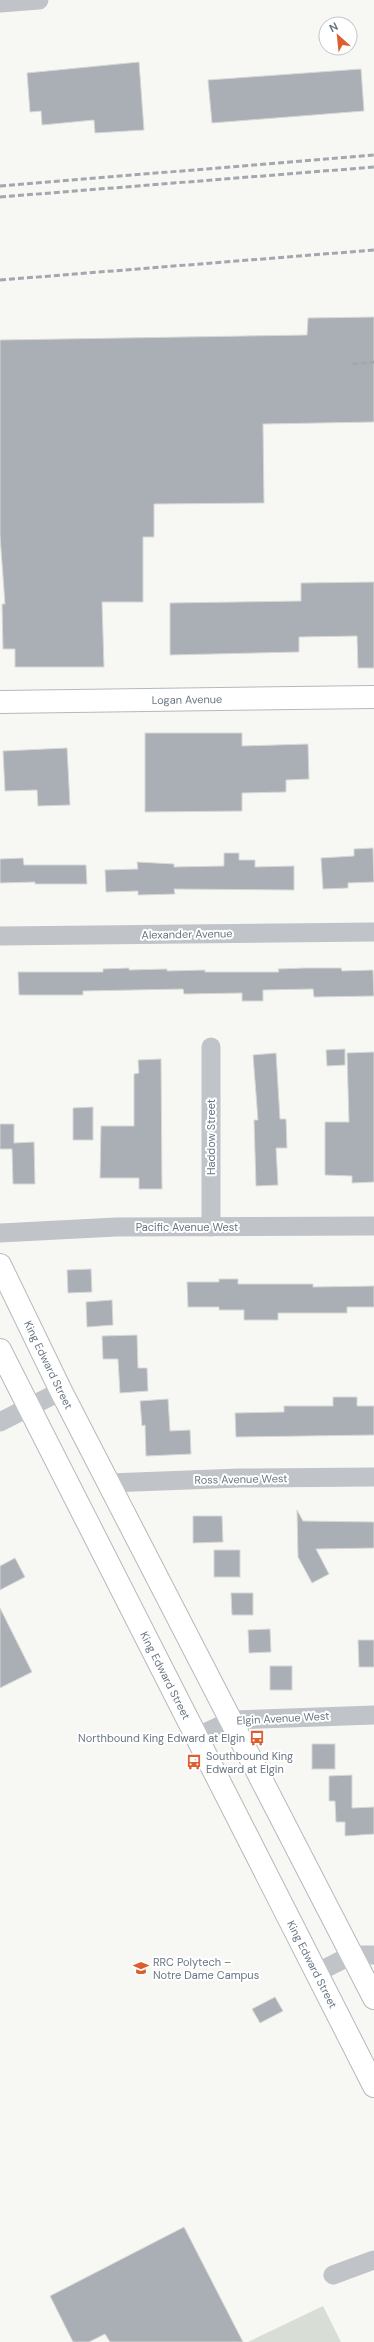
<svg xmlns="http://www.w3.org/2000/svg" width="374" height="2342" font-family="'DM Sans',sans-serif">
  <style>
    .green { fill: #d8ddd5 }
    .building { fill: #a9afb5; stroke: #d8d8d6 }
    .lines { fill: none; stroke-linecap: round; stroke-linejoin: round }
    .secondary-casing { stroke: #b5b9bd; stroke-width: 24 }
    .primary-casing { stroke: #b5b9bd; stroke-width: 24 }
    .street { stroke: #c0c3c7; stroke-width: 19 }
    .secondary { stroke: #fff; stroke-width: 22 }
    .primary { stroke: #fff; stroke-width: 22 }
    .rail { stroke: #a3a8ae; stroke-width: 3; stroke-dasharray: 6 3; stroke-linecap: butt }
    .labels { text-anchor: middle; stroke-width: 4; stroke-linejoin: round; paint-order: stroke }
    .street-label { font-size: 11px; fill: #677583; stroke: #fff }
    .poi-label { font-size: 11px; fill: #677583; stroke: #fff; text-anchor: start }
  </style>
  <rect width="100%" height="100%" fill="#f7f7f4"/>
  <!-- green -->
  <polygon class="green" points="323,2306 341,2342 248,2342"/>
  <!-- building -->
  <g class="building">
    <polygon points="139,62 144,130 95,133 94,120 42,125 41,111 30,112 27,73"/>
    <polygon points="361,69 364,111 212,123 208,80"/>
    <polygon points="374,317 374,422 263,424 264,503 154,504 154,537 143,537 143,602 102,602 104,667 15,667 15,649 3,649 2,604 5,604 0,536 0,340 307,335 308,318"/>
    <polygon points="374,582 374,668 358,668 357,636 299,637 299,652 170,655 170,603 301,601 301,583"/>
    <polygon points="145,733 242,733 242,746 308,744 309,779 286,780 286,792 242,793 242,811 145,812"/>
    <polygon points="67,748 70,805 38,806 37,790 5,791 3,751"/>
    <polygon points="373,848 374,882 348,883 348,888 323,889 321,858 354,856 354,849"/>
    <polygon points="224,853 239,853 239,860 255,860 255,867 294,866 294,890 174,889 175,894 138,895 138,891 106,892 105,870 138,869 137,862 174,864 174,867 224,866"/>
    <polygon points="23,858 24,865 86,865 87,884 35,884 35,882 0,883 0,859"/>
    <polygon points="129,968 129,970 167,969 167,971 205,970 205,972 279,972 278,969 304,968 341,968 342,971 373,970 374,996 314,997 313,989 263,990 263,1001 242,1001 242,993 184,994 183,989 83,991 83,995 19,995 18,972 103,972 103,969"/>
    <polygon points="345,1049 345,1065 327,1066 326,1050"/>
    <polygon points="374,1052 374,1182 352,1183 352,1176 325,1175 325,1122 349,1122 347,1053"/>
    <polygon points="276,1053 280,1119 286,1119 287,1148 276,1148 278,1185 256,1186 254,1120 258,1120 253,1055"/>
    <polygon points="161,1059 162,1189 139,1189 139,1178 100,1178 101,1126 134,1126 134,1074 139,1073 138,1060"/>
    <polygon points="93,1107 93,1140 73,1140 73,1108"/>
    <polygon points="0,1124 14,1124 14,1143 34,1142 35,1184 13,1184 12,1149 0,1149"/>
    <polygon points="91,1269 92,1292 68,1293 67,1270"/>
    <polygon points="219,1279 238,1279 238,1284 313,1284 313,1287 374,1286 374,1307 347,1307 347,1313 278,1313 278,1320 244,1320 244,1310 219,1310 219,1307 188,1307 187,1282 219,1282"/>
    <polygon points="112,1300 113,1325 87,1327 86,1302"/>
    <polygon points="137,1335 138,1368 147,1368 148,1391 120,1393 118,1359 103,1359 102,1336"/>
    <polygon points="333,1397 357,1397 357,1406 374,1406 374,1435 236,1437 235,1413 284,1412 284,1406 333,1406"/>
    <polygon points="168,1399 170,1431 190,1430 191,1454 146,1456 145,1425 142,1426 140,1401"/>
    <polygon points="297,1510 303,1521 374,1522 374,1548 316,1549 329,1574 312,1583 298,1557"/>
    <polygon points="193,1516 222,1516 223,1542 193,1543"/>
    <rect x="214" y="1550" width="26" height="27"/>
    <polygon points="15,1558 25,1577 0,1590 0,1566"/>
    <polygon points="231,1593 253,1593 253,1615 232,1615"/>
    <polygon points="0,1608 32,1672 0,1688"/>
    <polygon points="270,1629 271,1652 249,1653 248,1630"/>
    <polygon points="358,1640 374,1640 374,1667 359,1667"/>
    <rect x="270" y="1666" width="22" height="24"/>
    <rect x="312" y="1744" width="23" height="25"/>
    <polygon points="352,1775 352,1808 374,1807 374,1834 345,1836 345,1822 336,1822 335,1801 329,1801 329,1776"/>
    <polygon points="275,1997 283,2011 260,2023 252,2009"/>
    <polygon points="184,2227 243,2342 110,2342 105,2334 89,2342 73,2342 50,2296"/>
  </g>
  <g class="lines">
    <defs>
      <g id="secondary">
        <path id="s1" d="M0 702 374 697"/>
      </g>
      <g id="primary">
        <path id="s2" d="M0 1265 61 1391 374 1998"/>
        <path id="s3" d="M0 1350 374 2086"/>
      </g>
    </defs>
    <!-- secondary casing -->
    <use href="#secondary" class="secondary-casing"/>
    <!-- primary casing -->
    <use href="#primary" class="primary-casing"/>
    <!-- street -->
    <g class="street">
      <polyline points="0,3 39,0"/>
      <polyline points="0,936 374,932"/>
      <polyline points="211,1227 211,1047"/>
      <polyline points="0,1233 116,1227 374,1226"/>
      <polyline points="0,1422 61,1391"/>
      <polyline points="109,1483 240,1478 374,1477"/>
      <polyline points="196,1737 232,1720 374,1715"/>
      <polyline points="316,1973 352,1955 374,1955"/>
      <polyline points="333,2275 374,2260"/>
    </g>
    <!-- secondary -->
    <use href="#secondary" class="secondary"/>
    <!-- primary -->
    <use href="#primary" class="primary"/>
    <!-- rail -->
    <g class="rail">
      <polyline points="0,186 374,155"/>
      <polyline points="0,197 374,167"/>
      <polyline points="0,280 374,250"/>
      <polyline points="352,364 374,362"/>
    </g>
  </g>
  <!-- icons -->
  <defs>
    <symbol id="bus-bare" viewBox="-9 -9 18 18"><path d="M-5-6H5V4H4V6H2V4H-2V6H-4V4H-5ZM-3.5-4V0h7V-4ZM-3.5 1.2v1.5H-2V1.2ZM2 1.2v1.5H3.5V1.2Z" fill="#db5f30" stroke="#fff" stroke-width="2.5" paint-order="stroke"/></symbol>
    <symbol id="university-bare" viewBox="-9 -9 18 18"><path d="M0-5L7-2L0 1L-7-2ZM-4 1L0 2.5L4 1V4Q0 6-4 4Z" fill="#db5f30" stroke="#fff" stroke-width="2.5" paint-order="stroke"/></symbol>
  </defs>
  <g fill-rule="evenodd">
    <use href="#bus-bare" x="246" y="1727" width="22" height="22"/>
    <use href="#bus-bare" x="183" y="1751" width="22" height="22"/>
    <use href="#university-bare" x="130" y="1957" width="22" height="22"/>
  </g>
  <g class="labels">
    <!-- street labels -->
    <g class="street-label">
      <text dy="4" stroke="none"><textPath href="#s1" startOffset="187">Logan Avenue</textPath></text>
      <text transform="translate(187 934) rotate(-1)" y="4">Alexander Avenue</text>
      <text transform="translate(211 1137) rotate(-90)" y="4">Haddow Street</text>
      <text x="187" y="1231">Pacific Avenue West</text>
      <text dy="4" stroke="none"><textPath href="#s2" startOffset="111">King Edward Street</textPath></text>
      <text transform="translate(241 1479) rotate(-1)" y="4">Ross Avenue West</text>
      <text dy="4" stroke="none"><textPath href="#s3" startOffset="365">King Edward Street</textPath></text>
      <text transform="translate(283 1718) rotate(-3)" y="4">Elgin Avenue West</text>
      <text dy="4" stroke="none"><textPath href="#s3" startOffset="689">King Edward Street</textPath></text>
    </g>
    <!-- poi labels -->
    <g class="poi-label">
      <text x="245" y="1742" text-anchor="end">Northbound King Edward at Elgin</text>
      <text x="206" y="1760">Southbound King<tspan x="206" dy="13">Edward at Elgin</tspan></text>
      <text x="153" y="1966">RRC Polytech –<tspan x="153" dy="13">Notre Dame Campus</tspan></text>
    </g>
  </g>
  <!-- north arrow -->
  <g transform="translate(338 36) rotate(333)"><circle r="19" fill="#ffffff" stroke="#c2c8cd"/>
  <path d="M0-3L7 15L0 10L-7 15Z" fill="#db5f30"/>
  <text y="-6" font-size="11" font-weight="bold" text-anchor="middle" fill="#677583">N</text>
  </g>
</svg>
